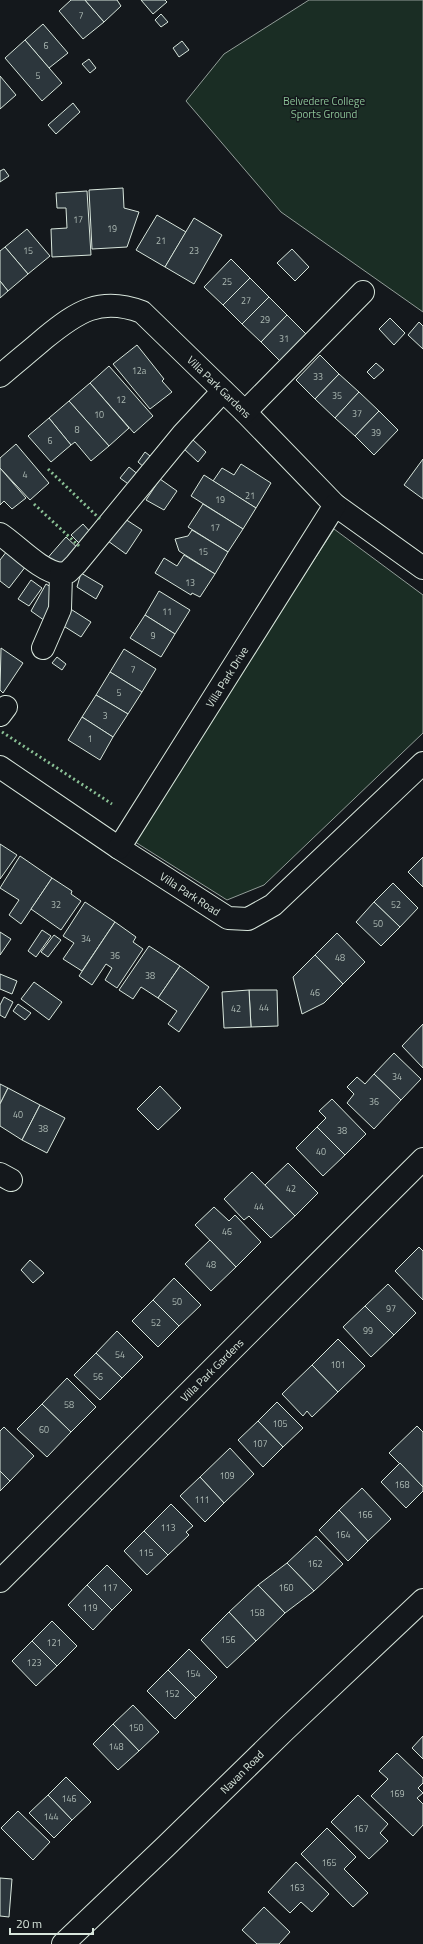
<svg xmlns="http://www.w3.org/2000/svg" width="423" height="1944" font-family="'Titillium Web',sans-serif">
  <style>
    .green { fill: #1a2d24; stroke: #939e99 }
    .building { fill: #2c363c; stroke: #d8e6dc }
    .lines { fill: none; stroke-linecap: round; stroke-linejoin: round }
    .minor-casing { stroke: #d8e6dc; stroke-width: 24 }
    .major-casing { stroke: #d8e6dc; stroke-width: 24 }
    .minor { stroke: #14181c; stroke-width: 22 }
    .major { stroke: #14181c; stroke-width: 22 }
    .hedge { stroke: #8ac095; stroke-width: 3; stroke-dasharray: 2 3; stroke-linecap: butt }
    .labels { text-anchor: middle; stroke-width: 3; stroke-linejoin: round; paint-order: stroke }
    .number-label { font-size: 9px; fill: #adbab4 }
    .park-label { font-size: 11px; fill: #8ac095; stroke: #14181c }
    .street-label { font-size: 11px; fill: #d8e6dc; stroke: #14181c }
  </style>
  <rect width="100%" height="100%" fill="#14181c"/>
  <!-- green -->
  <g class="green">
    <polygon points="309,0 423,0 423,312 281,212 186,101 224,54"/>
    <polygon points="334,529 423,595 423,733 264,885 227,900 132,840"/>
  </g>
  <!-- building -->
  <g class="building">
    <polygon points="71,0 85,0 104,22 83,39 59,11"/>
    <polygon points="85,0 117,0 121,6 104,22"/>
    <polygon points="141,0 165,0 167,2 153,14"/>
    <polygon points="161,14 168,22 161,27 155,20"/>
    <polygon points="43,24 68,53 49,68 25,40"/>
    <polygon points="25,40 62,83 42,101 5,58"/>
    <polygon points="182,41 189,50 179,57 173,48"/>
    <polygon points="89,59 96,68 90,73 82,64"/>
    <polygon points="0,76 16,95 0,109"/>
    <polygon points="73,103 80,112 56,134 48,125"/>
    <polygon points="4,169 9,176 0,182 0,171"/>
    <polygon points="123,188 124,208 139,212 127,247 92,249 89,190"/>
    <polygon points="87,191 91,255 52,257 51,229 67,228 66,208 57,208 56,193"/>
    <polygon points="157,215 186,232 165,267 136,250"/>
    <polygon points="194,218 222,235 194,284 165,267"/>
    <polygon points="27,229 50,256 28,274 5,247"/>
    <polygon points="5,247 28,274 8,291 0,281 0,251"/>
    <polygon points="292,249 309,267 295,281 277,263"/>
    <polygon points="231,259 250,278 223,305 204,287"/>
    <polygon points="250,278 269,297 242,324 223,305"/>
    <polygon points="0,281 8,291 0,298"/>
    <polygon points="269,297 287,315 261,342 242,324"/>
    <polygon points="287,315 307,335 281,362 261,342"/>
    <polygon points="390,318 405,333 394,345 379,329"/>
    <polygon points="419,322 423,326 423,349 408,335"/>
    <polygon points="137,345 164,379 162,381 172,392 150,409 113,364"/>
    <polygon points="320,355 339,374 315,399 296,380"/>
    <polygon points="376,363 384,370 374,379 367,372"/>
    <polygon points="109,366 153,416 134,433 90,383"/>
    <polygon points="339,374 359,392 335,418 315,399"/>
    <polygon points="90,383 129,428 109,446 69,401"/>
    <polygon points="359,392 379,411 355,436 335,418"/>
    <polygon points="69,401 109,446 91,461 75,442 71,445 49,418"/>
    <polygon points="379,411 398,430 374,455 355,436"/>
    <polygon points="49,418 71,445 51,462 28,436"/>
    <polygon points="192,439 206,452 198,462 183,448"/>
    <polygon points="16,444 49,483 30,500 0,468 0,458"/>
    <polygon points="145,452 154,459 145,468 138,462"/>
    <polygon points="423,459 423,499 404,485"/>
    <polygon points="241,464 271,483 256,508 213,481 222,468 234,475"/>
    <polygon points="129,467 140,476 131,486 120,478"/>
    <polygon points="0,468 26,498 12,509 4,501 0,505"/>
    <polygon points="204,475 256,508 243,529 191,496"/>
    <polygon points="160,479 177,491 164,510 146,500"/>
    <polygon points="203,504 243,529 228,552 188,527"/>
    <polygon points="125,519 142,530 126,554 108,541"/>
    <polygon points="83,524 92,534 80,544 71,535"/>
    <polygon points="192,530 228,552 215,574 179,551 175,539 188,536"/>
    <polygon points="66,537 80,550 61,566 44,562"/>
    <polygon points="7,551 26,566 9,588 0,581 0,560"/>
    <polygon points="184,555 215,574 200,597 192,593 191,595 155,573 164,558 177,566"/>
    <polygon points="81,573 103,586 96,599 77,587"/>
    <polygon points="31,580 42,588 29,606 18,599"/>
    <polygon points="46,584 51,587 48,623 31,611"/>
    <polygon points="159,591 190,610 175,634 145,615"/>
    <polygon points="69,608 91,622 81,637 62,625"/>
    <polygon points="145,615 175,634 161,657 130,638"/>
    <polygon points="1,648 23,663 3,693 0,690"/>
    <polygon points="124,649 156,669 142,692 110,672"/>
    <polygon points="57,657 66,664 62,670 52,663"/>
    <polygon points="110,672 142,692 128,714 96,695"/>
    <polygon points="96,695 128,714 113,737 82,717"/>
    <polygon points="82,717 113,737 100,760 68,740"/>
    <polygon points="0,844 17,855 0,879"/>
    <polygon points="20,856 52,878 21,924 9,915 19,900 0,888"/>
    <polygon points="423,857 423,887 408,872"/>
    <polygon points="52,878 72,891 71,894 81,901 61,930 31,909"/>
    <polygon points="393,883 418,908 400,927 374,902"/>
    <polygon points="85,902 115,922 82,971 63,959 74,943 63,936"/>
    <polygon points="374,902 400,927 381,946 356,922"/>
    <polygon points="115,922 136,937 133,942 143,949 117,988 105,980 112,968 106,964 92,985 79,976"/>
    <polygon points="42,930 51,936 36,957 28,951"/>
    <polygon points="0,932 11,939 0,955"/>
    <polygon points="337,933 365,962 343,984 315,955"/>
    <polygon points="54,935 61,940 48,957 41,952"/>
    <polygon points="149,946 180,966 158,998 141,987 133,999 119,990"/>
    <polygon points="315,955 343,984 324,1003 302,1014 293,977"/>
    <polygon points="180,966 209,987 179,1032 168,1024 177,1011 158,998"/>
    <polygon points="0,974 17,981 12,994 0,989"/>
    <polygon points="34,982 62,1002 49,1020 21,999"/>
    <polygon points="249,990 277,990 278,1026 251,1027"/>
    <polygon points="249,990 251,1027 224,1028 222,992"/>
    <polygon points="4,997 13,1002 5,1018 0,1015 0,1005"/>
    <polygon points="18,1004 31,1013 25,1020 13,1011"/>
    <polygon points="423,1024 423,1068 402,1046"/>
    <polygon points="394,1053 421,1079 401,1100 374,1074"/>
    <polygon points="374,1074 401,1100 374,1129 347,1103 354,1094 347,1087 357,1077 365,1084"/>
    <polygon points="0,1084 8,1088 0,1104"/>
    <polygon points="160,1086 181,1108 158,1130 137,1109"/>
    <polygon points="8,1088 40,1105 22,1140 0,1126 0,1104"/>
    <polygon points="332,1099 366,1134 345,1155 317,1127 326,1118 319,1111"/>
    <polygon points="40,1105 65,1118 47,1153 22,1140"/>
    <polygon points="317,1127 345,1155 323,1176 296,1148"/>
    <polygon points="288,1163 318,1193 295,1216 265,1185"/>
    <polygon points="252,1172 295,1216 271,1238 249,1216 244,1220 224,1199"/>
    <polygon points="214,1207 229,1221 235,1215 261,1242 236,1267 195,1225"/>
    <polygon points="210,1240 236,1267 211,1291 185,1264"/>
    <polygon points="419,1247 423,1251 423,1300 395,1271"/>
    <polygon points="30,1260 44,1273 33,1283 21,1270"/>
    <polygon points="174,1278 201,1305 179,1326 153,1300"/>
    <polygon points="388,1284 416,1313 394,1335 365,1306"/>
    <polygon points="153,1300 179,1326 158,1347 132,1321"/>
    <polygon points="365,1306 394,1335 371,1357 343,1327"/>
    <polygon points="117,1331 143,1357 122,1378 96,1353"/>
    <polygon points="338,1339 365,1366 338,1392 312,1365"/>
    <polygon points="96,1353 122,1378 100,1400 74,1375"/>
    <polygon points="312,1365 338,1392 312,1417 307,1411 303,1416 282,1394"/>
    <polygon points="67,1378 96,1407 71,1432 42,1404"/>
    <polygon points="277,1402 303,1428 283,1447 258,1421"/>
    <polygon points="42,1404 71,1432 47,1457 17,1429"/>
    <polygon points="258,1421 283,1447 263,1467 238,1440"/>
    <polygon points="417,1426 423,1432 423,1487 389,1453"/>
    <polygon points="4,1427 34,1456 10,1481 0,1471 0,1431"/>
    <polygon points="230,1448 254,1474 224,1503 200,1477"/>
    <polygon points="400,1463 423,1487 423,1491 406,1508 381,1482"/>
    <polygon points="0,1471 10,1481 0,1491"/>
    <polygon points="200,1477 224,1503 205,1522 180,1496"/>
    <polygon points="362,1488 391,1519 368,1541 339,1510"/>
    <polygon points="171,1504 193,1526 186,1532 189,1535 168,1555 144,1531"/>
    <polygon points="339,1510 368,1541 348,1561 319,1530"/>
    <polygon points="144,1531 168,1555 147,1575 124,1551"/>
    <polygon points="316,1536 343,1564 314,1591 287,1563"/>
    <polygon points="287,1563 314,1591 285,1613 258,1585"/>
    <polygon points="107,1565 132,1590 112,1610 87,1585"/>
    <polygon points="87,1585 112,1610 93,1630 68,1605"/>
    <polygon points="258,1585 285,1613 256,1641 229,1612"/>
    <polygon points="229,1612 256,1641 227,1668 201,1640"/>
    <polygon points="52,1621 77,1646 57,1666 32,1641"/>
    <polygon points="32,1641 57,1666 36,1686 12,1661"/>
    <polygon points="189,1649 217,1677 196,1698 168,1670"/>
    <polygon points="168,1670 196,1698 175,1719 147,1691"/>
    <polygon points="133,1705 159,1732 139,1751 113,1724"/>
    <polygon points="113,1724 139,1751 118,1770 93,1744"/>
    <polygon points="423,1736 423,1759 412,1748"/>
    <polygon points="397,1753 423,1778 423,1783 418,1788 423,1793 417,1798 423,1804 423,1825 413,1836 371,1796 388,1779 379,1771"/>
    <polygon points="66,1777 91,1802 72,1820 48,1795"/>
    <polygon points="48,1795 72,1820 54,1838 29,1813"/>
    <polygon points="358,1795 388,1824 380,1833 388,1841 369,1859 331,1822"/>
    <polygon points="18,1811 50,1842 33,1860 1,1828"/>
    <polygon points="327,1828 356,1857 344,1869 368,1893 353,1907 301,1854"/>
    <polygon points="296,1862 329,1894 312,1912 301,1902 290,1913 268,1892"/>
    <polygon points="0,1878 12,1879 9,1917 0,1916"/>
    <polygon points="264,1907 290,1932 279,1944 257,1944 242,1930"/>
  </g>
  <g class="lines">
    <defs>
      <g id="minor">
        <path d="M0 376C15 363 30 351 45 338 77 312 100 296 142 312L245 412 335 505 423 568"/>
        <polyline points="245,412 363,292"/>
        <path d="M0 534C18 546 40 571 61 574"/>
        <polyline points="43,648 60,609 61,574 68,572 76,564 183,434 223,391"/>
        <polyline points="0,715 6,707"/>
        <polyline points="0,767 119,848 228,918 248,919 273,905 423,763"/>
        <polyline points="119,848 335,505"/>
        <polyline points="0,1174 11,1180"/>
        <polyline points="0,1581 423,1159"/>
      </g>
      <polyline id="major" points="63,1944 165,1847 285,1730 423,1600"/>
    </defs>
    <!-- minor casing -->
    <use href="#minor" class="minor-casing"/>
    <!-- major casing -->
    <use href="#major" class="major-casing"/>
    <!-- minor -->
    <use href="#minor" class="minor"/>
    <!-- major -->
    <use href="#major" class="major"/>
    <!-- hedge -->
    <g class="hedge">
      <polyline points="48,469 102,521"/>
      <polyline points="34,504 79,546"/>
      <polyline points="2,732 112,804"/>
    </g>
  </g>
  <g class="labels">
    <!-- number labels -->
    <g class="number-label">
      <text x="81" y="19">7</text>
      <text x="46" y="49">6</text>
      <text x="38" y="79">5</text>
      <text x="78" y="223">17</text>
      <text x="112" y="232">19</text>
      <text x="161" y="244">21</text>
      <text x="28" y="254">15</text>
      <text x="194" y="254">23</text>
      <text x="227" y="285">25</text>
      <text x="246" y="304">27</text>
      <text x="265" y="323">29</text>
      <text x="284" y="342">31</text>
      <text x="139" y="374">12a</text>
      <text x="318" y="380">33</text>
      <text x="337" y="399">35</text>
      <text x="121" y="403">12</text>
      <text x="357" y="417">37</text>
      <text x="99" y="418">10</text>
      <text x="77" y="433">8</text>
      <text x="376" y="436">39</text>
      <text x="50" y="444">6</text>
      <text x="25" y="478">4</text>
      <text x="250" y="499">21</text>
      <text x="220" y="503">19</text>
      <text x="215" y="531">17</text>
      <text x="203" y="555">15</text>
      <text x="190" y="586">13</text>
      <text x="167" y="615">11</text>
      <text x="153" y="639">9</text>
      <text x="133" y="673">7</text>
      <text x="119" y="696">5</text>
      <text x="105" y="719">3</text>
      <text x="90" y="742">1</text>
      <text x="56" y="908">32</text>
      <text x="396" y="908">52</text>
      <text x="378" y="927">50</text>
      <text x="86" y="942">34</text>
      <text x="115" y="959">36</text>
      <text x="340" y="961">48</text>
      <text x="150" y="979">38</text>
      <text x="315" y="996">46</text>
      <text x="264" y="1011">44</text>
      <text x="236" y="1012">42</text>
      <text x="397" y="1080">34</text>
      <text x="374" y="1105">36</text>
      <text x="18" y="1118">40</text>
      <text x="43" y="1132">38</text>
      <text x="342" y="1134">38</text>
      <text x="321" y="1155">40</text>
      <text x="291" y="1192">42</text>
      <text x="259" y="1210">44</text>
      <text x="227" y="1235">46</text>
      <text x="211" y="1268">48</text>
      <text x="177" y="1305">50</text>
      <text x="391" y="1312">97</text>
      <text x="156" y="1326">52</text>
      <text x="368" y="1334">99</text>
      <text x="120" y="1358">54</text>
      <text x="338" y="1368">101</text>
      <text x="98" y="1380">56</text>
      <text x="69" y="1408">58</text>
      <text x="280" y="1427">105</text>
      <text x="44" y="1433">60</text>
      <text x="260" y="1447">107</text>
      <text x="227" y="1479">109</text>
      <text x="402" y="1488">168</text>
      <text x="202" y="1503">111</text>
      <text x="365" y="1518">166</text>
      <text x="168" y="1531">113</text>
      <text x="343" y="1538">164</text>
      <text x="146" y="1556">115</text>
      <text x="315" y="1567">162</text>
      <text x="110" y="1591">117</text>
      <text x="286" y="1591">160</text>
      <text x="90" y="1611">119</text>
      <text x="257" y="1616">158</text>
      <text x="228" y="1643">156</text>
      <text x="54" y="1646">121</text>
      <text x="34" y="1666">123</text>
      <text x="193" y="1677">154</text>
      <text x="172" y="1697">152</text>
      <text x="136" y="1731">150</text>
      <text x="116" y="1750">148</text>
      <text x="397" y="1797">169</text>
      <text x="69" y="1802">146</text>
      <text x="51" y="1820">144</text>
      <text x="361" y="1832">167</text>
      <text x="329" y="1866">165</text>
      <text x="297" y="1891">163</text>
    </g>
    <!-- park labels -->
    <g class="park-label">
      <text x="324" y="105">Belvedere College<tspan x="324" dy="13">Sports Ground</tspan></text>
    </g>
    <!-- street labels -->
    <g class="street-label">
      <text transform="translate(219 387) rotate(44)" y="4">Villa Park Gardens</text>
      <text transform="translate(227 677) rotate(-58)" y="4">Villa Park Drive</text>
      <text transform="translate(190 894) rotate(33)" y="4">Villa Park Road</text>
      <text transform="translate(212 1370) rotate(-45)" y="4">Villa Park Gardens</text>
      <text transform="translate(242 1772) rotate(-45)" y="4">Navan Road</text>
    </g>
  </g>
  <!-- scale -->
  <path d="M10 1928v6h83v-6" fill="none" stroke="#d8e6dc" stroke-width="2"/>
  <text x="16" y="1928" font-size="12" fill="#d8e6dc" stroke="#14181c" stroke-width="3" paint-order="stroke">20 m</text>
</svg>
